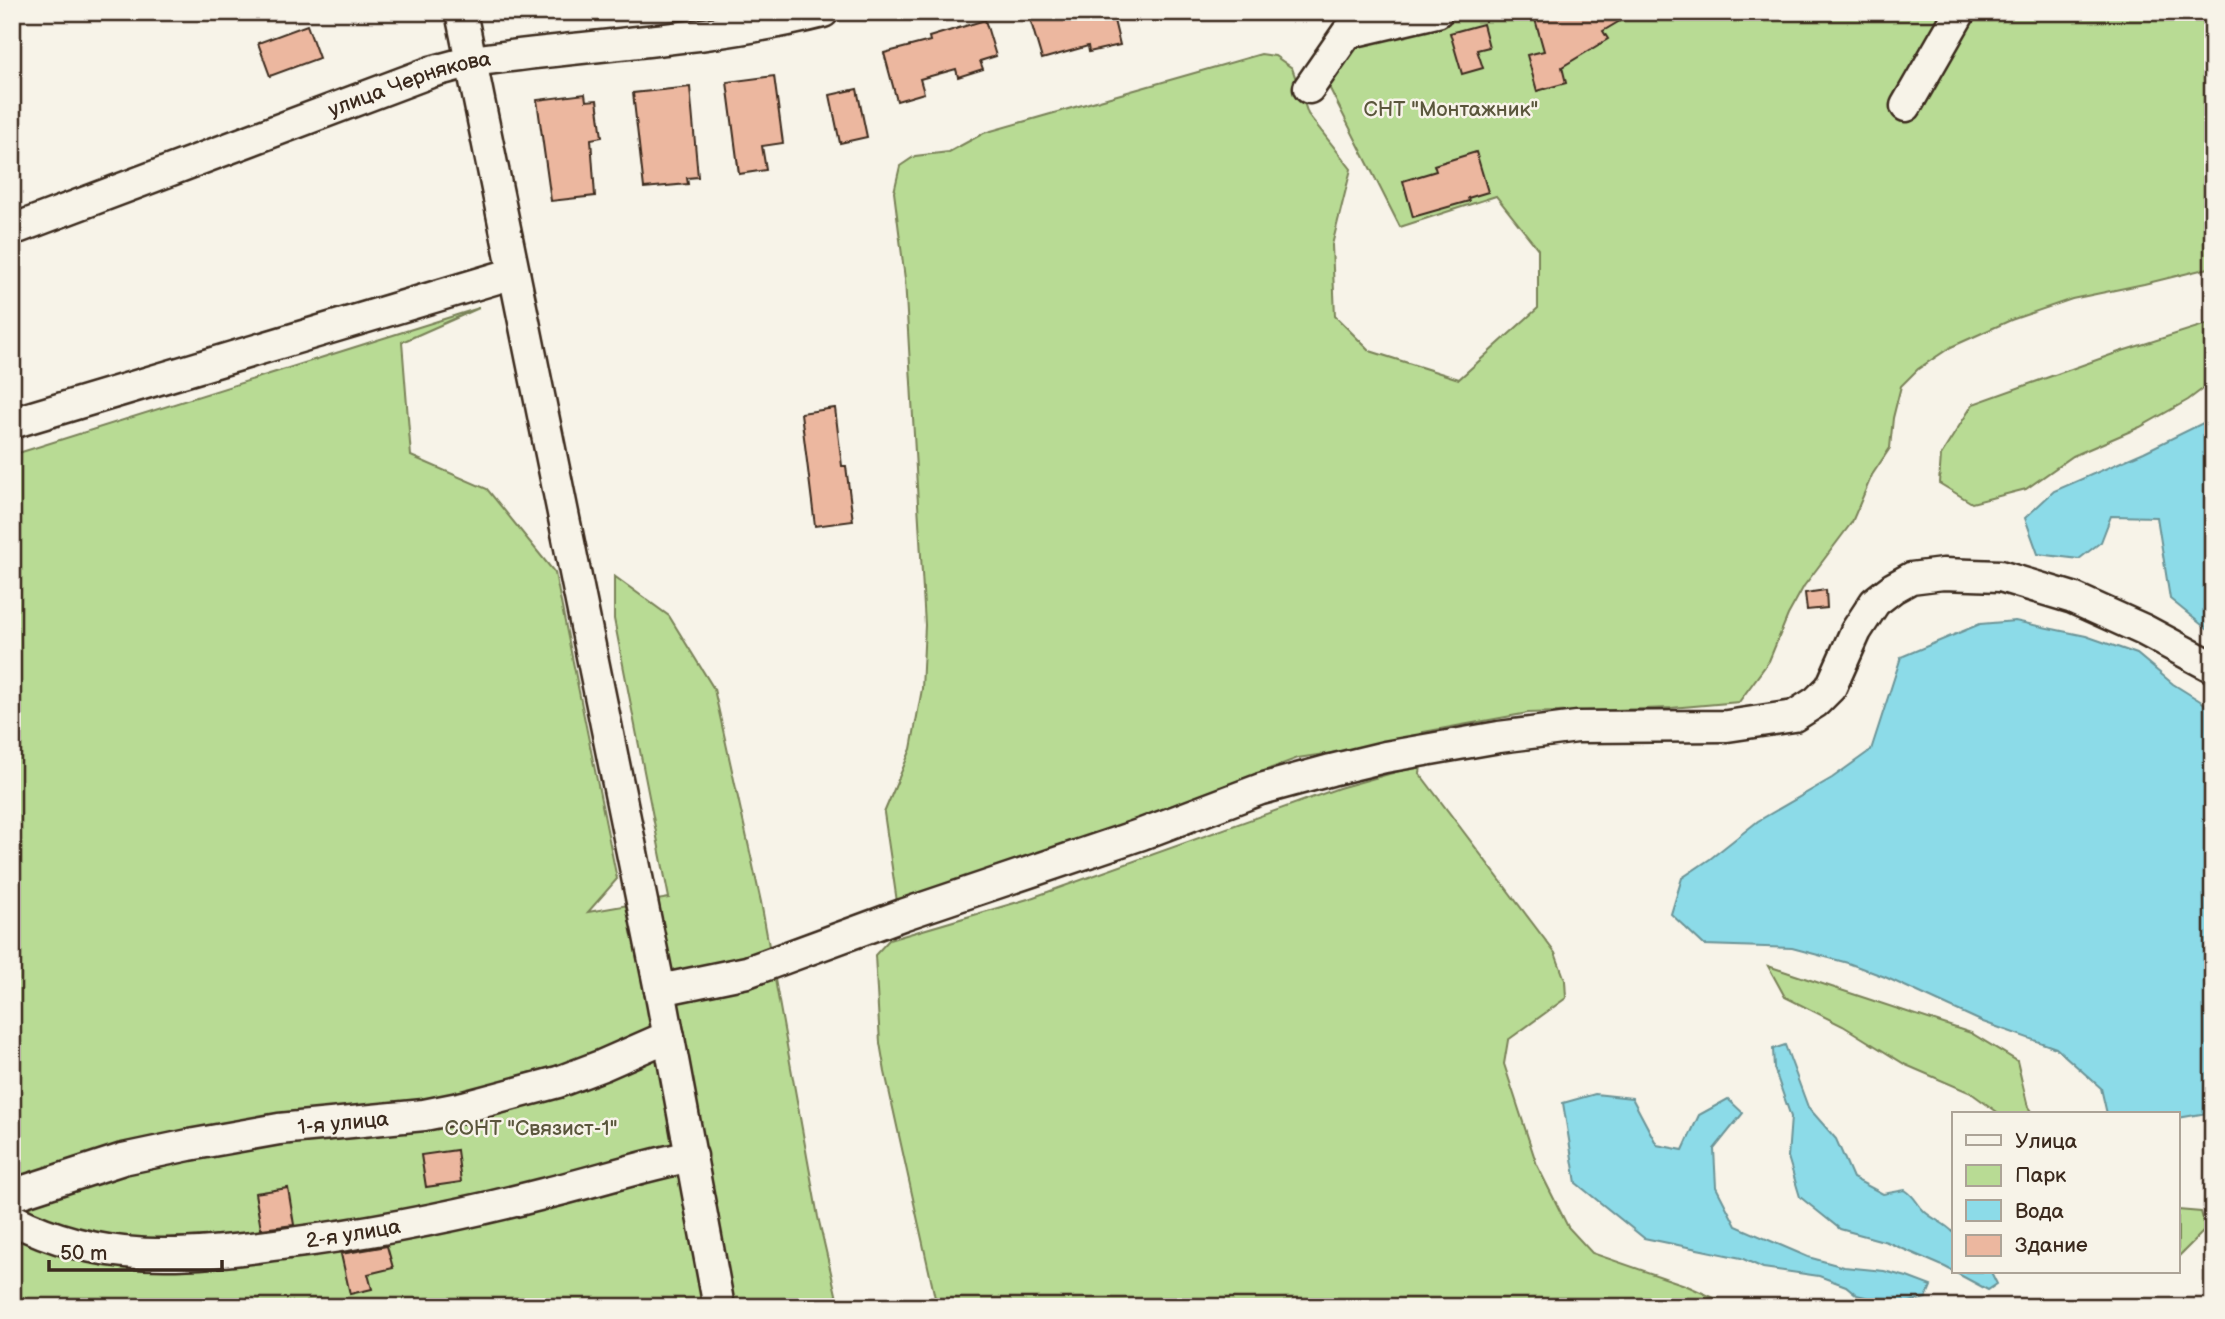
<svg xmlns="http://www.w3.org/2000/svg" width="2225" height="1319" font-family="'Balsamiq Sans',sans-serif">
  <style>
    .green { fill: #b8db94; stroke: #7a8259; stroke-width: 2 }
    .water { fill: #8cdbe8; stroke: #6c9497; stroke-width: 2 }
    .building { fill: #ecb79f; stroke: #3b2a1e; stroke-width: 2 }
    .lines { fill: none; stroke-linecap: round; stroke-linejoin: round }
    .minor-casing { stroke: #3b2a1e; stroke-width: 35 }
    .minor { stroke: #f7f3e8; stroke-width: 30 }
    .labels { text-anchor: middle; stroke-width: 5; stroke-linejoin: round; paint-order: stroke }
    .street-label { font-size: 21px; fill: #3b2a1e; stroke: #f7f3e8 }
    .park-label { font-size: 21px; fill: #5a563c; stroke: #f7f3e8 }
  </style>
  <rect width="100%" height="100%" fill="#f7f3e8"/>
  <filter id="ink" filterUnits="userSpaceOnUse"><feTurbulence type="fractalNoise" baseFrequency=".0143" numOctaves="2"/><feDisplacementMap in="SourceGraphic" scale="14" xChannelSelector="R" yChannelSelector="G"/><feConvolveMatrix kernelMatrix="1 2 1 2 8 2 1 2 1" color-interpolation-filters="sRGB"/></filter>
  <g filter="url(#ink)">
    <!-- green -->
    <g class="green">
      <polygon points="1393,12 2213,12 2213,267 2144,284 2072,299 2011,320 1951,347 1918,369 1901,386 1893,418 1890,448 1872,475 1852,522 1804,586 1788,615 1769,661 1739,702 1671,708 1528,713 1423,732 1423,739 1298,758 1055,850 897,902 884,813 911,749 922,689 925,625 905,279 894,192 900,166 915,156 949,152 984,133 1261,54 1275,56 1292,68 1308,114 1351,169 1332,245 1335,316 1370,351 1459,379 1538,308 1538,249 1496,196 1400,227 1324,77 1345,43"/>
      <polygon points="479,308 402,342 411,456 487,489 555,573 617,879 588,912 669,898 614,619 614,576 669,616 714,689 761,902 818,1217 839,1307 12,1307 12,455"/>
      <polygon points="2213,322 2213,381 2188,400 2140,427 2073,456 2026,489 1972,503 1939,483 1941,455 1973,404 2119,352"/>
      <polygon points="1421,765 1420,774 1555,953 1565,980 1566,998 1508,1040 1504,1064 1537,1165 1568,1227 1592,1253 1685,1285 1734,1307 937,1307 885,1072 880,1043 875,955 889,940 1028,899 1339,788"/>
      <polygon points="1768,966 1971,1033 2017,1061 2028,1107 2033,1114 2000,1114 1971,1093 1906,1065 1843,1026 1785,997"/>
      <polygon points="2178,1210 2201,1212 2206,1229 2178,1257"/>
    </g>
    <!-- water -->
    <g class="water">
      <polygon points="2213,418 2213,634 2170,599 2157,517 2111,516 2101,542 2079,559 2038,554 2025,518 2054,491 2144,452"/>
      <polygon points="2015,621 2086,636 2137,654 2173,684 2213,709 2213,1112 2178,1118 2178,1114 2107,1114 2101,1088 2056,1048 1983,1022 1885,977 1848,963 1792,948 1704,945 1671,914 1682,878 1710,859 1758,821 1832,778 1871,750 1901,657 1980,624"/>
      <path d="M1785 1045 1808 1107 1836 1139 1853 1178 1883 1194 1905 1190C1917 1198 1916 1204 1925 1212 1934 1220 1945 1223 1954 1233V1272H1991L1997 1284 1988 1290 1945 1267 1887 1242 1840 1229 1800 1197 1788 1157 1791 1117 1774 1068 1773 1049Z"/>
      <polygon points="1595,1094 1632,1098 1657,1145 1683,1150 1699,1115 1728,1099 1743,1113 1714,1149 1716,1187 1736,1226 1808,1257 1844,1267 1884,1271 1907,1277 1931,1286 1926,1298 1898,1305 1857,1295 1846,1286 1819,1276 1763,1268 1741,1258 1644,1238 1576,1183 1563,1103"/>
    </g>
    <!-- building -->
    <g class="building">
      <polygon points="1028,12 1112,12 1120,45 1089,52 1088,46 1042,59"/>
      <polygon points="1533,12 1635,12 1603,31 1608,39 1562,67 1566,83 1537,91 1527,55 1544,51"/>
      <polygon points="985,20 996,56 980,61 983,69 958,77 956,69 920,79 924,93 897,101 884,53 930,41 929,37"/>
      <polygon points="1483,24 1489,47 1477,50 1483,68 1462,74 1450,33"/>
      <polygon points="307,25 319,58 270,76 258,43"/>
      <polygon points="774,76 783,143 762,146 766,170 739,174 727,82"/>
      <polygon points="690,87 698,177 687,178 688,184 644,188 633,93"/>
      <polygon points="857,89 867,137 840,143 830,95"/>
      <polygon points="585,94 586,101 597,100 602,137 591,139 595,196 551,201 537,100"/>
      <polygon points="1476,152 1488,192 1468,198 1469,201 1413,217 1403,181 1436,171 1434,165"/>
      <polygon points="835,408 842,466 846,466 853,521 815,526 801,413"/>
      <polygon points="1826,590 1827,608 1807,610 1805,593"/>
      <polygon points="457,1150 461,1182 426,1187 421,1155"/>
      <polygon points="288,1188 294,1225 261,1229 255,1193"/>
      <polygon points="387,1246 393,1268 368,1274 372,1289 350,1294 341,1254"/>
    </g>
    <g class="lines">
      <defs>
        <g id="minor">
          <polyline points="461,12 660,990 719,1307"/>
          <polyline points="1309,88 1347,33 1437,12"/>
          <polyline points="1906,106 1960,12"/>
          <path id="s1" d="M12 230 431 72 472 61C589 44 709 41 823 12"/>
          <polyline points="12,423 514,273"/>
          <polyline points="660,990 747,972 902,915 1142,834 1261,789 1331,770 1385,757 1499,737 1577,727 1727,726 1794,716 1816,702 1831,687 1856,631 1875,602 1893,588 1911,578 1943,574 2000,576 2073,598 2144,630 2213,667"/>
          <path id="s2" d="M12 1195 123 1159 189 1145 279 1129 424 1115 464 1107 558 1082 603 1065 669 1036"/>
          <path id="s3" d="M12 1219C101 1265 186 1257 282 1244 371 1233 457 1216 543 1194 594 1182 640 1166 692 1156"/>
        </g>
      </defs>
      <!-- minor casing -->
      <use href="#minor" class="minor-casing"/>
      <!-- minor -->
      <use href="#minor" class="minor"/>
    </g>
  </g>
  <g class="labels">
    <!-- street labels -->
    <g class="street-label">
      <text dy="7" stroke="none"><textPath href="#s1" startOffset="424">улица Чернякова</textPath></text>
      <text dy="7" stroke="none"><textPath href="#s2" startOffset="340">1-я улица</textPath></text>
      <text dy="7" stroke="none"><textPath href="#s3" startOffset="348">2-я улица</textPath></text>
    </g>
    <!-- park labels -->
    <g class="park-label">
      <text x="1451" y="116">СНТ "Монтажник"</text>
      <text x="531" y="1135">СОНТ "Связист-1"</text>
    </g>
  </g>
  <!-- margin -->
  <rect width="2225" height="1319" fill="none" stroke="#f7f3e8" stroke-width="42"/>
  <rect x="21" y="21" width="2183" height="1277" fill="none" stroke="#3b2a1e" stroke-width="2.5" filter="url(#ink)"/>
  <!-- legend -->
  <rect x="1952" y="1112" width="228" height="161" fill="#f7f3e8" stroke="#aca397" stroke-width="2"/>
  <rect x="1966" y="1135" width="35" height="10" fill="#f7f3e8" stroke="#aca397" stroke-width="2"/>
  <text x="2015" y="1148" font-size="21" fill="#3b2a1e">Улица</text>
  <rect x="1966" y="1165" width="35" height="21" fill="#b8db94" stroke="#aca397" stroke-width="2"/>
  <text x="2015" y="1182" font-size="21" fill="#3b2a1e">Парк</text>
  <rect x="1966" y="1200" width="35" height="21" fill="#8cdbe8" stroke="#aca397" stroke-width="2"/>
  <text x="2015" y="1218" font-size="21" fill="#3b2a1e">Вода</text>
  <rect x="1966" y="1235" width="35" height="21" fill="#ecb79f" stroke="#aca397" stroke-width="2"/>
  <text x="2015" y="1252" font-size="21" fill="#3b2a1e">Здание</text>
  <!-- scale -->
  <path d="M49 1260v10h173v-10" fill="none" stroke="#3b2a1e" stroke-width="3.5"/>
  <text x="60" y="1260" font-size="21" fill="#3b2a1e" stroke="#f7f3e8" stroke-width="5" paint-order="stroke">50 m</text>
</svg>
